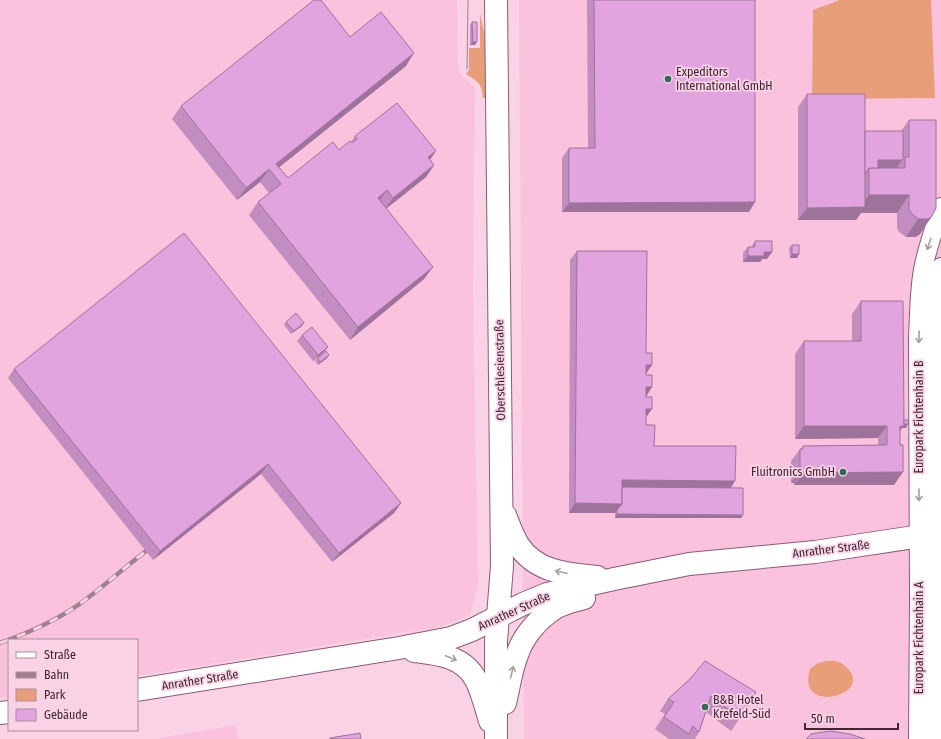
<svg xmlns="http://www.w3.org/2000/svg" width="941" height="739" font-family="'Fira Sans Condensed',sans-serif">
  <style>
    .built { fill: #fbc2dd }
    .green { fill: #e89f79 }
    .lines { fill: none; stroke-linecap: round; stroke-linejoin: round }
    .minor-casing { stroke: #905875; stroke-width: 20 }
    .major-casing { stroke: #905875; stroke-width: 24 }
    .minor { stroke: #fff; stroke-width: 18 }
    .major { stroke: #fff; stroke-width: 22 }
    .tram { stroke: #9f808f; stroke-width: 1 }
    .rail-casing { stroke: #9f808f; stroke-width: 4.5 }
    .rail { stroke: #f9d2e5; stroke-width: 3; stroke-dasharray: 9; stroke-linecap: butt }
    .wall { fill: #c28dbf }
    .shaded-wall { fill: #9e739b }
    .building { fill: #e1a4de; stroke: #9e739b }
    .oneway { stroke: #a89da3 }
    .poi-dot { fill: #2f6b56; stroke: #f9d2e5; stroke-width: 1.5 }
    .labels { text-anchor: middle; stroke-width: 3.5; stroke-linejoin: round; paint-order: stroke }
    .poi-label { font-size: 12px; fill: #3e2632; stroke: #f9d2e5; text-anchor: start }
    .street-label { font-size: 12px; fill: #3e2632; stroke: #f9d2e5 }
  </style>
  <rect width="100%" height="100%" fill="#f9d2e5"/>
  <!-- built -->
  <g class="built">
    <polygon points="0,0 457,0 458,66 461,75 475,87 473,291 478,584 470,615 439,627 137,676 137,640 9,640 9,697 0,698"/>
    <polygon points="519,0 941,0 941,739 524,739"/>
    <polygon points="235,725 238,739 153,739"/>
  </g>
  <!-- green -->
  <g class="green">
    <polygon points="840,0 931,0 935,98 812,99 813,10"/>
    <path d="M480 14 486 41V98H483C482 83 478 82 466 74L469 70V48H480Z"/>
    <path d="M826 661C836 660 843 662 849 670 871 696 796 715 810 669L818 663Z"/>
  </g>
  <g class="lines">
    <defs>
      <g id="minor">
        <path d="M918 739 919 599 918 338C919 318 919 297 922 276 925 253 934 230 941 207"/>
        <polyline points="935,739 936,556 935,338 936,298 941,267"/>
      </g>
      <g id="major">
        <path d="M505 515C509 525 513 537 519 546 537 573 569 574 597 577"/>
        <path d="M414 651C438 654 464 656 476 680 482 691 486 708 490 721"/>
        <polyline points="137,690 399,648 451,638 472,630 523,604 547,594 614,579 689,564 815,552 941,533"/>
        <path d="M505 703C509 687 511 670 517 655 523 636 538 619 555 608 564 603 574 601 584 598"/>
        <polyline points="0,713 9,712"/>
        <polyline points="496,739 496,641 502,566 496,0"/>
      </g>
    </defs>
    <!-- minor casing -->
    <use href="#minor" class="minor-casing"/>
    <!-- major casing -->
    <use href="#major" class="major-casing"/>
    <!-- minor -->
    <use href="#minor" class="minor"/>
    <!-- major -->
    <use href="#major" class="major"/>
    <!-- tram -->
    <polyline class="tram" points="467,69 468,0"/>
    <defs>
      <path id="rail" d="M0 643C28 633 56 621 81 603 103 587 124 568 146 551"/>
    </defs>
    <!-- rail casing -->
    <use href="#rail" class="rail-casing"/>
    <!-- rail -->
    <use href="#rail" class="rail"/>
  </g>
  <!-- wall -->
  <g class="wall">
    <polygon points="587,0 755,0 749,212 562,212 562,158 569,148 588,148"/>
    <polygon points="472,22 475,45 470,45 470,25"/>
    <polygon points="350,37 406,66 279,167 288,178 339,150 351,142 355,136 436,151 430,159 434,165 426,177 386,209 424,279 350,340 249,215 258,202 269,193 260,182 237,200 172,119 181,106"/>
    <polygon points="807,94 865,131 901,131 909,120 932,216 920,234 916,237 906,237 898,231 897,227 897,213 861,213 856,220 798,220 798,107"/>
    <polygon points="755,241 772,252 767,259 762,259 760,262 743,262 743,253 748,247 751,247"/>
    <polygon points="792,245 797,258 790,258 789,248"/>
    <polygon points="577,251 646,374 646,425 654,446 731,487 743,515 741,518 615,518 615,513 569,513 570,260"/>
    <polygon points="861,301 906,428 902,428 900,431 894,485 794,485 794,483 791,483 791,461 800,449 801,449 803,446 878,445 878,438 795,439 795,354 804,341 852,341 852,314"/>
    <polygon points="286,322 302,326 291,334 284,325"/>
    <polygon points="302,335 328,347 323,353 313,361 297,341"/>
    <polygon points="318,358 327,358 318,365 315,361"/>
    <polygon points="14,369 401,503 394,513 332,562 261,474 153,560 8,378"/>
    <polygon points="690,679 740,718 731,731 706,712 699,732 695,739 669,739 655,729 665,714 660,711 668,699"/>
  </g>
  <!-- shaded-wall -->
  <g class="shaded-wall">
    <polygon points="473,42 477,42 475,45 470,45"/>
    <polygon points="414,53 406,66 272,173 276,164"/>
    <polygon points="436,151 427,164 428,157"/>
    <polygon points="878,160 902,160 895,170 872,169"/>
    <polygon points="434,165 426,177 384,210 393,198"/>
    <polygon points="269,169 260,182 237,200 246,188"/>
    <polygon points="387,190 378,203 378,198"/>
    <polygon points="869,195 909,195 897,213 861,213 856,220 798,220 807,208 860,207"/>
    <polygon points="755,202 749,212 562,212 569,203"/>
    <polygon points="932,216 920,234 916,237 906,237 918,219"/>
    <polygon points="764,252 772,252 767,259 762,259 760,262 743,262 748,256"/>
    <polygon points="792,254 799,254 797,258 790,258"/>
    <polygon points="433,267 424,279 350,340 358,327"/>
    <polygon points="304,323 302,326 291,334 294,331"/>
    <polygon points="328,347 323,353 313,361 318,355"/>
    <polygon points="329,355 327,358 318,365 320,362"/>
    <polygon points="646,365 652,365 646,374"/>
    <polygon points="646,387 652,387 646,397"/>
    <polygon points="646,409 652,409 645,419"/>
    <polygon points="903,424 908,424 906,428 902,428 895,438 900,426"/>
    <polygon points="804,426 887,426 878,438 795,439"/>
    <polygon points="268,464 261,474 153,560 160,551"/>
    <polygon points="800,471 802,471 794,483 791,483"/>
    <polygon points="903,472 894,485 794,485 802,473"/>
    <polygon points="622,480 735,481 729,491 617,487"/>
    <polygon points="401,503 394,513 332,562 339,553"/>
    <polygon points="575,503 622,504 615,513 569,513"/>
    <polygon points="617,514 743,515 741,518 615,518"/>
  </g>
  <!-- building -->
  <g class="building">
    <polygon points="314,0 321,0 350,37 381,12 414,53 276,164 288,178 333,142 339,150 350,141 352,143 357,139 355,136 397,103 436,151 428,157 434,165 393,198 387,190 378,198 433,267 358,327 258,202 281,184 269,169 246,188 181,106"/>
    <polygon points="594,0 755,0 755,202 569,203 569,148 595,148"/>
    <polygon points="472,22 477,22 477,42 473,42"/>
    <polygon points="807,94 865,94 865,207 807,208"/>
    <polygon points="909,120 936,120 936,208 932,216 928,219 918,219 911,213 909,209 909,195 869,195 869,168 905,168 905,157 909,157"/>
    <polygon points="865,131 903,131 903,159 902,160 878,160 878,168 869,168 865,174"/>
    <polygon points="184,233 401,503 339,553 268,464 160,551 14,369"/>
    <polygon points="755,241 772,241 772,252 764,252 764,256 748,256 748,247 755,247"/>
    <rect x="792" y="245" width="7" height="9"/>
    <polygon points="577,251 647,251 646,353 652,353 652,365 646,365 646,375 652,375 652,387 646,387 646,397 652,397 652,409 646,409 646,425 655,425 654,446 736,446 735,481 622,480 622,504 575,503"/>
    <polygon points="861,301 903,301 904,426 900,426 900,445 903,445 903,472 802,473 802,471 800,471 800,449 803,449 803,446 887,445 887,426 804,426 804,341 861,341"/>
    <polygon points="296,313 304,323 294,331 286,322"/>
    <polygon points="312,327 328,347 318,355 302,335"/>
    <polygon points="326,351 329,355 320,362 318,358"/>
    <rect x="904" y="420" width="4" height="4"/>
    <polygon points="622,487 743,488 743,515 617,514 617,510 622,504"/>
    <polygon points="705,661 756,692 740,718 711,696 699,732 693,726 689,734 664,717 674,702 668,699 690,679"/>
    <polygon points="830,731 850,734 865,739 806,739 811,734"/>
    <polygon points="360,733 361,739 330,739 330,738"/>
  </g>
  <!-- one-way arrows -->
  <defs><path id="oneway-shaft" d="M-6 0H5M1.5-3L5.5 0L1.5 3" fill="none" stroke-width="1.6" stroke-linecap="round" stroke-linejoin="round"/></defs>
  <g class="oneway">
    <use href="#oneway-shaft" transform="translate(929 244) rotate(108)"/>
    <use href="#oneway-shaft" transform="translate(919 337) rotate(91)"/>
    <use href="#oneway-shaft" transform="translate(919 495) rotate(90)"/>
    <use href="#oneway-shaft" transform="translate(561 572) rotate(-168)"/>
    <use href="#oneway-shaft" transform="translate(451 658) rotate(22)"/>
    <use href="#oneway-shaft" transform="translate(512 672) rotate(-76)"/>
  </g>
  <!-- markers -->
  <g class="poi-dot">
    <circle cx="668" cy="79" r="4"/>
    <circle cx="843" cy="472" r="4"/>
    <circle cx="705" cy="707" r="4"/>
  </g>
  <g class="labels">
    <!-- poi labels -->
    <g class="poi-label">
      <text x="676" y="76">Expeditors<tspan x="676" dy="14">International GmbH</tspan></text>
      <text x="835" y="476" text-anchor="end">Fluitronics GmbH</text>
      <text x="713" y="704">B&amp;B Hotel<tspan x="713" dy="14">Krefeld-Süd</tspan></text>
    </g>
    <!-- street labels -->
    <g class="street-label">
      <text transform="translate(500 370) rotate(-91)" y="4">Oberschlesienstraße</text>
      <text transform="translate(919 417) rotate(-90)" y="4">Europark Fichtenhain B</text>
      <text transform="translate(831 549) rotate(-7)" y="4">Anrather Straße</text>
      <text transform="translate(514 611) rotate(-24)" y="4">Anrather Straße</text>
      <text transform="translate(919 638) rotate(-90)" y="4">Europark Fichtenhain A</text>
      <text transform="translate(200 680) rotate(-9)" y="4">Anrather Straße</text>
    </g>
  </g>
  <!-- legend -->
  <rect x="8" y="639" width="130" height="92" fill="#f9d2e5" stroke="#ae8d9d"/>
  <rect x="16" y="652" width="20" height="6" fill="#ffffff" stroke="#ae8d9d"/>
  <text x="44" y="659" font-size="12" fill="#3e2632">Straße</text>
  <rect x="16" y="672" width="20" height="6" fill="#9f808f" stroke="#ae8d9d"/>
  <text x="44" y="679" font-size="12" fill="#3e2632">Bahn</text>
  <rect x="16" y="689" width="20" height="12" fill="#e89f79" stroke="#ae8d9d"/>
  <text x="44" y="699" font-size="12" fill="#3e2632">Park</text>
  <rect x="16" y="709" width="20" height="12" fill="#e1a4de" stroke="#ae8d9d"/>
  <text x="44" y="719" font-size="12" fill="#3e2632">Gebäude</text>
  <!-- scale -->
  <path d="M805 723v6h93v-6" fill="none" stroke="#3e2632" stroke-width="2"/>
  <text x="811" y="723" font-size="12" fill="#3e2632" stroke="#f9d2e5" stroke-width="3" paint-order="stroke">50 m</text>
</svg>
